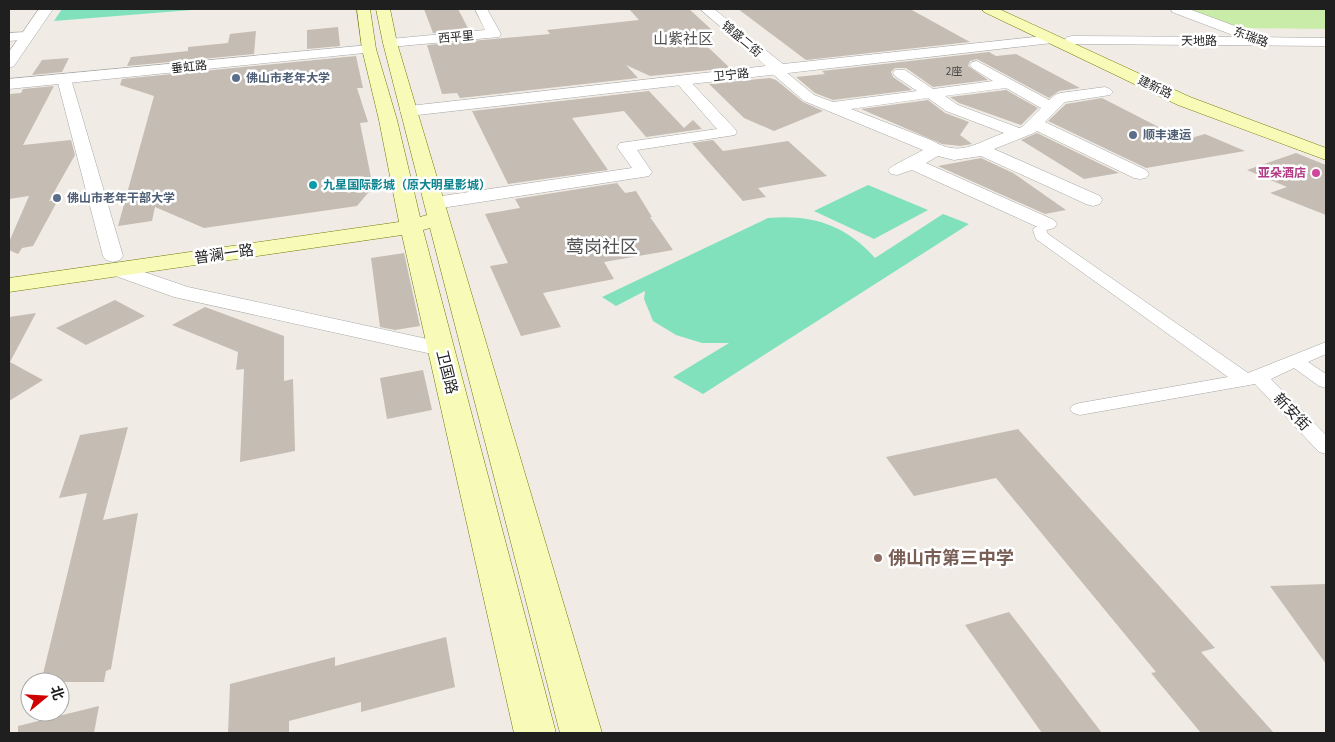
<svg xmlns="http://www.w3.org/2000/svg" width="1335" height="742" font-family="'Source Sans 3','Noto Sans SC',sans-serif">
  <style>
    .grass { fill: #caeca9 }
    .pitch { fill: #80e1bc }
    .building { fill: #c5bcb4 }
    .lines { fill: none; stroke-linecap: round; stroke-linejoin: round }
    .pedestrian-casing { stroke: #a6a6a6; stroke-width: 1 }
    .minor-casing { stroke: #a6a6a6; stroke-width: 1 }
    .tertiary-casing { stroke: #a6a6a6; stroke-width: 1 }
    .secondary-casing { stroke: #6d7a01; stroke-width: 1 }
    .pedestrian { fill: #fff; fill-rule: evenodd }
    .minor { fill: #fff; fill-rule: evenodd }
    .tertiary { fill: #fff; fill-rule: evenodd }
    .secondary { fill: #f8fbb7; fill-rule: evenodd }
    .service-dot { fill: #5c6f8a; stroke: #fff; stroke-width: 2 }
    .hotel-dot { fill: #d1479c; stroke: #fff; stroke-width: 2 }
    .culture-dot { fill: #0f9aa8; stroke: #fff; stroke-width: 2 }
    .education-dot { fill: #8d6e63; stroke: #fff; stroke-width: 2 }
    .labels { text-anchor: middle; stroke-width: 5; stroke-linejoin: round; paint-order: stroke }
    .far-number-label { font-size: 11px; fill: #484644 }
    .far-street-label { font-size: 12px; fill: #1f1f1f; stroke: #fff }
    .far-service-label { font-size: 12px; font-weight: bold; fill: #4e5e75; stroke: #fff; text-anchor: start }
    .far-hotel-label { font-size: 12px; font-weight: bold; fill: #b23c85; stroke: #fff; text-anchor: end }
    .far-culture-label { font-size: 12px; font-weight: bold; fill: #0d838f; stroke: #fff; text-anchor: start }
    .far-quarter-label { font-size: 15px; fill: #525252; stroke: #fff }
    .street-label { font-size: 15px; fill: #1f1f1f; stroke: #fff }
    .quarter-label { font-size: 18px; fill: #525252; stroke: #fff }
    .near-education-label { font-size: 18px; font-weight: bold; fill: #785e54; stroke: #fff; text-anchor: start }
  </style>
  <rect width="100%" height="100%" fill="#f0ece5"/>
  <!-- grass -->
  <polygon class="grass" points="1189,9 1326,9 1326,29 1238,28"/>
  <!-- pitch -->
  <g class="pitch">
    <polygon points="62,9 204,9 54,21"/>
    <polygon points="868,185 928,210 874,239 814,211"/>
    <path d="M943 214 969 224 703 394 673 377 729 343H702L676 335 653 321 644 299 645 291 616 306 602 297 768 218C812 214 846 225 875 258Z"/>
  </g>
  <!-- building -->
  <g class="building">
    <polygon points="424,9 458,9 469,30 433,33"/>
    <polygon points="629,9 689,9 712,30 692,32 730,68 650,76 626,65 638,78 460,98 457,93 442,94 427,45 550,34 547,30 639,20"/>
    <polygon points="738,9 910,9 970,42 806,60"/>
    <polygon points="338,27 340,46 307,49 307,30"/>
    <polygon points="256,31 254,54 127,66 131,57 188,51 188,47 228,43 230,34"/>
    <polygon points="989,52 996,56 1016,54 1080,88 1059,91 1049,98 977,59 970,61 968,66 988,80 933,87 906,68 895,68 891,72 893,77 912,90 833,100 815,93 796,77 825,74 822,71"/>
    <polygon points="356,56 363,88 357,88 368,122 360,123 373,187 357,206 204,228 155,207 152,221 118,226 154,96 120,85 122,79"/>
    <polygon points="69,58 62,72 32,75 42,60"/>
    <polygon points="770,78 776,80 803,102 823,111 774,131 744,118 709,84"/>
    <polygon points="54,86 23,145 71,140 75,155 49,201 58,200 33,246 22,248 18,254 9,250 9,242 29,196 9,199 9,94 21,93 23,89"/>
    <polygon points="1006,90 1038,108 1021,125 959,103 950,97"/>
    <polygon points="649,91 684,128 693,120 702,129 646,137 624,111 572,118 608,170 508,184 472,111"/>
    <polygon points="1102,98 1184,140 1205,134 1245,151 1146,168 1048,121 1066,104"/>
    <polygon points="928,100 945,113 969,122 960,135 972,144 960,146 942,144 861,109"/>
    <polygon points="1037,133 1119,173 1084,179 1021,140"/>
    <polygon points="713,140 723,151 788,141 827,176 758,188 766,197 743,201 692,143"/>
    <polygon points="1296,153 1326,165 1326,215 1270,193 1287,187 1247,170"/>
    <polygon points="981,158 1013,173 1066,210 1045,214 938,166"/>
    <polygon points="617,183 625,193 636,191 652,217 650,217 673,250 604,262 614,279 543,293 561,327 521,336 490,266 508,263 485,214 520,208 515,199"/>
    <polygon points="404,253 420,326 395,330 380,327 371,258"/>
    <polygon points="115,300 145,316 86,345 56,328"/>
    <polygon points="205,307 284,336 284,381 293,379 295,451 240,462 244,369 236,370 238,352 172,325"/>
    <polygon points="36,313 10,362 43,380 9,401 9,317"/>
    <polygon points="423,370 432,410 387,419 380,378"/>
    <polygon points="128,427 103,520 138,513 111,669 106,671 104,682 41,682 87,493 59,498 80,435"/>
    <polygon points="1018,429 1215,648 1201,652 1274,733 1201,733 1151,673 1156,672 996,478 914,496 886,457"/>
    <polygon points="1326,584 1326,664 1270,586"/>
    <polygon points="1009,612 1102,733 1042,733 965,625"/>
    <polygon points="446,637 455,687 361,712 361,702 289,721 289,733 228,733 230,684 335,657 335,666"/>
    <polygon points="99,706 94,733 18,733 18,726"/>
  </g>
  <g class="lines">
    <defs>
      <polygon id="pedestrian" points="1040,226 1045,227 1048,234 1248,373 1326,342 1326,354 1308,362 1326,374 1326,388 1319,386 1294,368 1271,379 1326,435 1326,454 1319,452 1255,384 1080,415 1073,413 1070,409 1073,405 1080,403 1228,377 1036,239 1033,230 1035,227"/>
      <g id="minor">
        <polygon points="27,32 32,33 34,36 32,39 9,41 9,33"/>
        <path d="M977 61 1049 100 1055 95 1060 93 1105 87 1110 89 1113 92 1110 95 1065 102 1045 122 1146 170 1149 174 1146 178 1140 179 1134 178 1037 131 1034 133 994 149 1100 196 1102 200 1100 204 1093 206 1086 204 981 156 954 160 938 156 926 163 1054 220 1057 224 1054 228 1047 230 1040 228 912 170 897 175 891 174 888 170C892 165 915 155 923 150L804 101 768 70 770 67H780L814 95 833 102 917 91 895 76 893 73 895 70H905L933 89 993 81 972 68 970 65 972 62ZM1006 88 1041 108 1022 127 1019 128 958 105 945 96ZM928 98 946 111 1004 133C975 143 961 158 931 140L851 109Z"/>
        <polygon points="64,75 69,76 71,79 123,256 120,260 113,262 106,260 103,256 57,79 59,76"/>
        <polygon points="681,76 686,77 735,129 737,132 735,135 637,150 652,172 649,176 643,177 435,209 428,207 425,203 428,199 435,197 632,168 617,147 620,143 717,129 674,80 676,77"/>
        <polygon points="118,263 188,287 441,342 450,344 453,349 450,354 441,356 174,297 110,274 107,269 110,264"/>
      </g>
      <g id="tertiary">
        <polygon points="39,9 53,9 14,66 9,68 9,52"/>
        <polygon points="475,9 487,9 501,34 499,37 390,47 385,46 383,43 385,40 390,39 485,30"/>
        <polygon points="700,9 714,9 783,64 1052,35 1057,36 1059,39 1057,42 1052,43 409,116 403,115 400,111 403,107 409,106 766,66"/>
        <polygon points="1171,9 1189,9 1251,32 1253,35 1252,37 1326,38 1326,46 1072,44 1067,43 1065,40 1067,37 1072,36 1238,37 1172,12"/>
        <polygon points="369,45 374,46 376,49 374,52 9,89 9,79"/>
      </g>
      <g id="secondary">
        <polygon points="357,9 370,9 376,49 397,120 420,217 427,215 383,43 376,9 390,9 397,43 602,733 560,733 430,228 423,230 556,733 514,733 402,235 9,292 9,278 399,222 379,120 362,49"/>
        <polygon points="982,9 999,9 1190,97 1326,148 1326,160 1178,105 984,12"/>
      </g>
    </defs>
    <!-- pedestrian casing -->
    <use href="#pedestrian" class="pedestrian-casing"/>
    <!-- minor casing -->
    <use href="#minor" class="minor-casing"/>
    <!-- tertiary casing -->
    <use href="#tertiary" class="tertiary-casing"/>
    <!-- secondary casing -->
    <use href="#secondary" class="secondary-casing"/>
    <!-- pedestrian -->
    <use href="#pedestrian" class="pedestrian"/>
    <!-- minor -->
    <use href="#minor" class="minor"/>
    <!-- tertiary -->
    <use href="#tertiary" class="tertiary"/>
    <!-- secondary -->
    <use href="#secondary" class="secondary"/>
  </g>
  <!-- markers -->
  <g class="service-dot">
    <circle cx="236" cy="78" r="5"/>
    <circle cx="1133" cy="135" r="5"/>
    <circle cx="57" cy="198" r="5"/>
  </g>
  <circle class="hotel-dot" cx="1316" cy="173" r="5"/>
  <circle class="culture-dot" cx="313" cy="185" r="5"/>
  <circle class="education-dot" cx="878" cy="558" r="5"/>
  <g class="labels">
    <!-- far-number labels -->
    <g class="far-number-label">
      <text x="954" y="75">2座</text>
    </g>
    <!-- far-street labels -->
    <g class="far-street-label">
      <text transform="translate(456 37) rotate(-5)" y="4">西平里</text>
      <text transform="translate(1251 37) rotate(20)" y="4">东瑞路</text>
      <text transform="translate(742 39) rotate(40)" y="4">锦盛二街</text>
      <text x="1199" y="45">天地路</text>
      <text transform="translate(189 67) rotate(-6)" y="4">垂虹路</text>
      <text transform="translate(731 75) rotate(-6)" y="4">卫宁路</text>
      <text transform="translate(1155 87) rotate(25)" y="4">建新路</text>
    </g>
    <!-- far-service labels -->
    <g class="far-service-label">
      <text x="246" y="82">佛山市老年大学</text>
      <text x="1143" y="139">顺丰速运</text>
      <text x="67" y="202">佛山市老年干部大学</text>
    </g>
    <!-- far-hotel labels -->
    <g class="far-hotel-label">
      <text x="1306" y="177">亚朵酒店</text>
    </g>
    <!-- far-culture labels -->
    <g class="far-culture-label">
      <text x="323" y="189">九星国际影城（原大明星影城）</text>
    </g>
    <!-- far-quarter labels -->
    <g class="far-quarter-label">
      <text x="683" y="44">山紫社区</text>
    </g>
    <!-- street labels -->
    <g class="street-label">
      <text transform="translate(224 254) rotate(-8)" y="5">普澜一路</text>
      <text transform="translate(447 372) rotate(76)" y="5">卫国路</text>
      <text transform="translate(1292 412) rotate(46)" y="5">新安街</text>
    </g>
    <!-- quarter labels -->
    <g class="quarter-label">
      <text x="602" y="253">莺岗社区</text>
    </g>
    <!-- near-education labels -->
    <g class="near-education-label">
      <text x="888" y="564">佛山市第三中学</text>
    </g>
  </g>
  <!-- border -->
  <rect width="1335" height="742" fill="none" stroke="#1f1f1f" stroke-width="20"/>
  <!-- north arrow -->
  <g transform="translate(45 697) rotate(72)"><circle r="24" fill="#ffffff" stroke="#a5a5a5"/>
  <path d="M0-4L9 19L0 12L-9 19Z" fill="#ce0100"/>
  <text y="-8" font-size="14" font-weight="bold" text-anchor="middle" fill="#1f1f1f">北</text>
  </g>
</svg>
